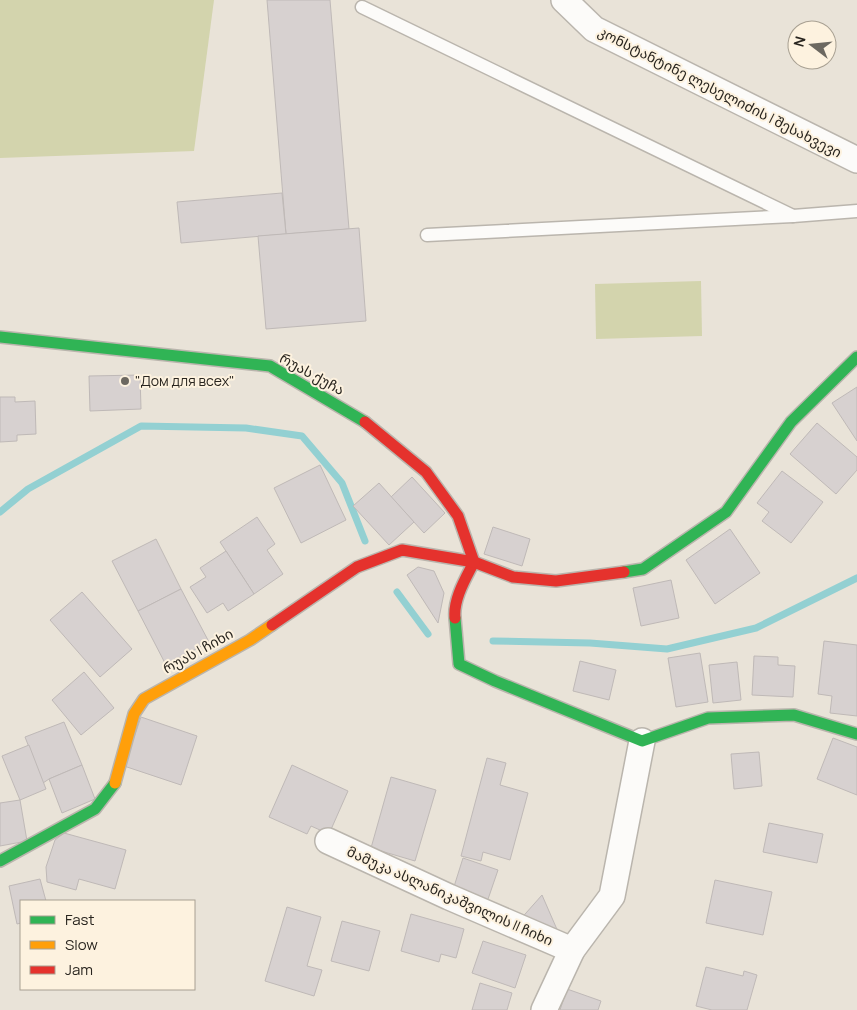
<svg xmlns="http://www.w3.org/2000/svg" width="857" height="1010" font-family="Manrope,'Noto Sans Georgian',sans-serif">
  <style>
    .green { fill: #d3d4ad }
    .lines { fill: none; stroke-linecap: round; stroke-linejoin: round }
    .stream { stroke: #93d0d2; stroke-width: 7 }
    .building { fill: #d7d1d0; stroke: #bfb9b7 }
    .lane-casing { stroke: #bab5ad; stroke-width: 15 }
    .street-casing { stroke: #bab5ad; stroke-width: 28 }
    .fast-casing { stroke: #bab5ad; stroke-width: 14 }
    .slow-casing { stroke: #bab5ad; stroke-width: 14 }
    .jam-casing { stroke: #bab5ad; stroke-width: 14 }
    .lane { stroke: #fcfbf9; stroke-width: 12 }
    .street { stroke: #fcfbf9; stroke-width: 25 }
    .fast { stroke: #30b455; stroke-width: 11 }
    .slow { stroke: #ff9f0a; stroke-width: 11 }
    .jam { stroke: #e5322d; stroke-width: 11 }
    .poi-dot { fill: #6c6860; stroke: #fdf2df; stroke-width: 2 }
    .labels { text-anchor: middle; stroke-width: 4; stroke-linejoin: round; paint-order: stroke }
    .street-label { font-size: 14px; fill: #29251f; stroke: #fdf2df }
    .poi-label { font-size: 14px; fill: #29251f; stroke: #fdf2df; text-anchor: start }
  </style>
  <rect width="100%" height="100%" fill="#e9e3d8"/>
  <!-- green -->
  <g class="green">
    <polygon points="0,0 214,0 194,151 0,158"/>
    <polygon points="701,281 702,336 596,339 595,284"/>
  </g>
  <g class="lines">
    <!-- stream -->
    <g class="stream">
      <polyline points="0,512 28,489 141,426 246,428 302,436 342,483 365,541"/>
      <polyline points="397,592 428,634"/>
      <polyline points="493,641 590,643 667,649 756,628 857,578"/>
    </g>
  </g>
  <!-- building -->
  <g class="building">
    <polygon points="267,0 330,0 349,229 286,234"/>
    <polygon points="282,193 286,234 181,243 177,202"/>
    <polygon points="359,228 366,321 266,329 258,236"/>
    <polygon points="140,375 141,409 90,411 89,376"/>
    <polygon points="857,387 857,441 832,403"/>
    <polygon points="0,397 15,397 15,402 35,401 36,434 17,435 17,441 0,442"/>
    <polygon points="817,423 857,457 857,470 836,494 790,454"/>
    <polygon points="320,465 346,520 301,543 274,488"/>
    <polygon points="782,471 823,502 791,543 762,521 769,512 757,503"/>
    <polygon points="412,477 445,513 424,533 391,497"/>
    <polygon points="379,483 414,522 389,545 353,506"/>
    <polygon points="257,517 275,544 267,550 283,574 254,594 220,542"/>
    <polygon points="493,527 530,539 522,566 484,554"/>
    <polygon points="730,529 760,573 715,604 686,560"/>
    <polygon points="156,539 181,589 138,611 112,561"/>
    <polygon points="226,551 254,594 228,611 223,603 207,613 190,587 206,577 200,568"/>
    <polygon points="418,567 434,571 444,593 438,623 407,575"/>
    <polygon points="671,580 679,618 641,626 633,588"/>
    <polygon points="181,589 209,642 166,665 138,611"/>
    <polygon points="82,592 132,649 100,677 50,620"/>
    <polygon points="824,641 857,645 857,716 830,713 832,696 818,694"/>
    <polygon points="700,653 708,702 676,707 668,658"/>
    <polygon points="754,656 778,657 778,665 795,666 793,697 752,695"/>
    <polygon points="580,661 616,670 609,700 573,691"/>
    <polygon points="737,662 741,700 713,703 709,665"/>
    <polygon points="84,672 114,708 81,735 52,700"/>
    <polygon points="141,717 197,736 181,785 124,766"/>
    <polygon points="64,722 82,765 49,779 43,783 25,737"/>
    <polygon points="833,738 857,747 857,795 817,779"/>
    <polygon points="29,745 46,789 20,800 2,756"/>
    <polygon points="759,752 762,786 734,789 731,754"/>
    <polygon points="487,758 506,763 500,785 528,793 510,860 483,852 481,861 461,856"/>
    <polygon points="82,765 95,799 62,813 49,779"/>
    <polygon points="292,765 348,791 329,834 311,826 307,834 269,817"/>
    <polygon points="391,777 436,790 415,861 371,848"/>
    <polygon points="20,800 27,841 0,846 0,803"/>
    <polygon points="769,823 823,834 817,863 763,852"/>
    <polygon points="64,833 126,850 115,889 79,879 76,890 47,882 46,867 55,840"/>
    <polygon points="463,858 498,870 486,905 452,893"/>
    <polygon points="40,879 46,901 21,901 21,923 17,924 9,886"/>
    <polygon points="715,880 772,892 763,935 706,923"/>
    <polygon points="542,895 559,934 518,922"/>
    <polygon points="287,907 321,917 307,966 322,970 314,996 265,981"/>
    <polygon points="411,914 464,929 456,958 441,954 439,962 401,951"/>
    <polygon points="342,921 380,931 369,971 331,961"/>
    <polygon points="483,941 526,955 515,988 472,973"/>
    <polygon points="706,967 743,976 744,971 757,975 747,1010 712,1010 696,1006"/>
    <polygon points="480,983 512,993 507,1010 472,1010"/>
    <polygon points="567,989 601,1001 598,1010 560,1010"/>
  </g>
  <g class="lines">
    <defs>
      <g id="lane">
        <polyline points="362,7 793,216"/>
        <polyline points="427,235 793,216 857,211"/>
      </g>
      <g id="street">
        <polyline points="564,0 594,29 857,160"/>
        <polyline points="328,841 449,897 572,950"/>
        <polyline points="544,1010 572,950 612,896 642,741"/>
      </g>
      <g id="fast">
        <polyline points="0,337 270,366 365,422"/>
        <polyline points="624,572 643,569 726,512 791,422 857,357"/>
        <polyline points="455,618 459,664 495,681 642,741 708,718 794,715 857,734"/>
        <polyline points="0,861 95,809 115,783"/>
      </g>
      <polyline id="slow" points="115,783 134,714 144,699 250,640 272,625"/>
      <g id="jam">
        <path d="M455 618C453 599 466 578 474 562L513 577 556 581 624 572"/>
        <polyline points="272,625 357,567 402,550 474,562 458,516 426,472 365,422"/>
      </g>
    </defs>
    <!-- lane casing -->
    <use href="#lane" class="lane-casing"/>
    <!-- street casing -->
    <use href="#street" class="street-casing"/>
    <!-- fast casing -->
    <use href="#fast" class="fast-casing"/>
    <!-- slow casing -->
    <use href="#slow" class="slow-casing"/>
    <!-- jam casing -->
    <use href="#jam" class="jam-casing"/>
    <!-- lane -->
    <use href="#lane" class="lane"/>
    <!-- street -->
    <use href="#street" class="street"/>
    <!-- fast -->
    <use href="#fast" class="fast"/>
    <!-- slow -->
    <use href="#slow" class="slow"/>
    <!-- jam -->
    <use href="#jam" class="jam"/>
  </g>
  <!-- markers -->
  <circle class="poi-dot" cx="125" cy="381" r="5"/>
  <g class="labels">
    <!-- street labels -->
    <g class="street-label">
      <text transform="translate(720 92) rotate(27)" y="5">კონსტანტინე ლესელიძის I შესახვევი</text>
      <text transform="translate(312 374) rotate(29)" y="5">რუას ქუჩა</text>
      <text transform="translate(198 651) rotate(-29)" y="5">რუას I ჩიხი</text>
      <text transform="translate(450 896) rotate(24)" y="5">მამუკა ასლანიკაშვილის II ჩიხი</text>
    </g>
    <!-- poi labels -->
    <g class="poi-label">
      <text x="135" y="386">"Дом для всех"</text>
    </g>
  </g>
  <!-- legend -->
  <rect x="20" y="900" width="175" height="90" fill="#fdf2df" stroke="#a8a092"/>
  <rect x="30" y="916" width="25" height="8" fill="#30b455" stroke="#a8a092"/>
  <text x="65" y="925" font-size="15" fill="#29251f">Fast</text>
  <rect x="30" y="941" width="25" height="8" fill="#ff9f0a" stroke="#a8a092"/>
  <text x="65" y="950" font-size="15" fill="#29251f">Slow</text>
  <rect x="30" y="966" width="25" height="8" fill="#e5322d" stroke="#a8a092"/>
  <text x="65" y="975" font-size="15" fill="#29251f">Jam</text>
  <!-- north arrow -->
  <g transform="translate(812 45) rotate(286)"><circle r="24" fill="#fdf2df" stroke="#a8a092"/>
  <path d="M0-4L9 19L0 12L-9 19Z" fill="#6c6860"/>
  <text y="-8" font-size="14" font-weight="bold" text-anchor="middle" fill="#29251f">N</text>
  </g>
</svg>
